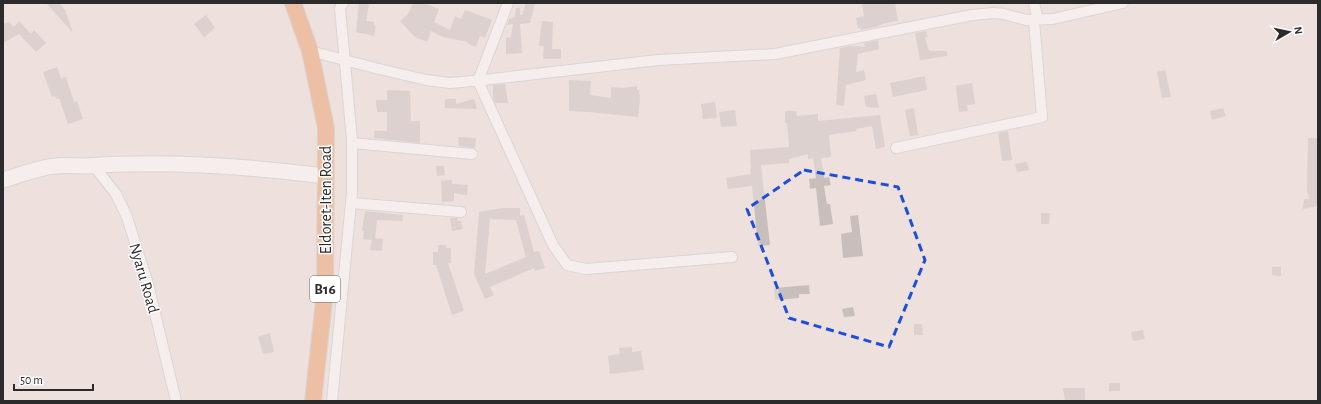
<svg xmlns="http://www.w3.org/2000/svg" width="1321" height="404" font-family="'Alegreya Sans',sans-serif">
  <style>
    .building { fill: #c8bfbc; fill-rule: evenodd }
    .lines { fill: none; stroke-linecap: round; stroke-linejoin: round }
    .street-casing { stroke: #c2cad1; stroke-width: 12 }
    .secondary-casing { stroke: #c2cad1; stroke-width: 17 }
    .primary-casing { stroke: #c4c4c4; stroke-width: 18 }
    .street { stroke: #fff; stroke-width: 10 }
    .secondary { stroke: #fff; stroke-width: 15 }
    .primary { stroke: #ee9861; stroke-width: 16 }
    .marked { fill: none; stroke: #1d4ed8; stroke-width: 3; stroke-dasharray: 8 5; stroke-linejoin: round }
    .labels { text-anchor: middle; stroke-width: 3; stroke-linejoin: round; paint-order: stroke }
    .shield { fill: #fff; stroke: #6b6b6b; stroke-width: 1 }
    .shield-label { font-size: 15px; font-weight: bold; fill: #2b2b2b }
    .street-label { font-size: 16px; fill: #2b2b2b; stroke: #fff }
  </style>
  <rect width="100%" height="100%" fill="#ede0dd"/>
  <!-- building -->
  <g class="building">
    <polygon points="46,3 59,3 65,10 73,33"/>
    <polygon points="359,3 369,3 366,21 374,22 374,26 376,26 374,36 356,32"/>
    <polygon points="413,3 424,3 439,9 434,22 450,30 455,16 461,19 465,10 492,20 485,38 480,36 476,47 467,43 468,42 443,37 431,31 427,42 415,37 400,21 408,14"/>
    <polygon points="526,3 535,3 530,23 520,24 522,53 506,54 506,38 511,37 513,24 507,25 509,19 515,17 516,8 520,8 520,15 522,15"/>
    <polygon points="862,3 895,3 898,21 885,23 876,27 861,30 861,28 858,28 856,18 864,16"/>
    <polygon points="206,15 215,28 204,37 194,24"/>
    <polygon points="19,21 31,34 34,30 46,43 36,52 19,34 3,43 3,24 9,22 14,27"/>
    <polygon points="542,21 553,22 552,49 561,49 561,59 543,59 544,46 539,46"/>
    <polygon points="926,31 928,37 925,38 929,51 947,51 947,56 920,60 915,33"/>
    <polygon points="879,40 878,41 879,49 858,54 856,72 864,70 866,80 846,85 844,106 836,105 840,48 849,46 865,47 864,43"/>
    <polygon points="57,67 61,78 66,77 74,102 77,101 83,119 68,124 59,98 56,99 55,96 52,97 43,72"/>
    <polygon points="1165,70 1171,97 1162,98 1157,72"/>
    <polygon points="925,76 927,90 893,97 890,83"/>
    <polygon points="569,80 591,81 590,95 611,98 611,87 622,88 637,86 637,90 639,90 640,100 638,117 589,112 569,111"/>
    <polygon points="972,83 975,104 967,105 968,111 959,112 956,86"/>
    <polygon points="505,84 508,103 495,103 493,99 493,85"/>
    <polygon points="387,90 410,91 411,121 420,121 420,143 374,138 374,131 387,131 387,112 377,112 376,100 387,100"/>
    <polygon points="876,94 879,108 866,107 864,96"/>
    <polygon points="445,99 456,99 456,104 474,99 477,109 445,108"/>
    <polygon points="715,102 717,118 703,119 701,104"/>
    <polygon points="914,108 918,135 910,136 905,110"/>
    <polygon points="1223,108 1226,116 1212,120 1210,111"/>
    <polygon points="735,110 737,126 721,127 719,112"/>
    <polygon points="785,111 796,111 797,116 818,114 818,121 880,115 885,147 876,149 872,126 856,129 857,131 829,135 831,157 821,158 824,178 829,177 831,185 824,186 827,204 830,204 833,224 820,226 816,188 810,189 809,179 816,178 813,158 808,159 808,154 789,159 789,163 761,165 770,245 758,246 752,186 728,189 726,178 751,174 750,170 751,169 750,150 789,147 787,123 785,123"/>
    <polygon points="1008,131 1012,160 1002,161 998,133"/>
    <polygon points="458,137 476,138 475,148 459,146"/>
    <polygon points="1308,138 1318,138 1318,206 1303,209 1304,199 1309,199 1307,191"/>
    <polygon points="1027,162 1029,170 1017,172 1015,164"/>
    <polygon points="436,166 444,166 445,175 437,176"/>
    <polygon points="452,180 452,184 468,185 467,195 454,193 454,201 442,202 441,181"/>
    <path d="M503 208H520V216L524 215 534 252 539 251 545 268 535 271 534 268 490 287 494 295 485 299 474 274 479 212ZM490 219 516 220 526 257 485 274Z"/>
    <polygon points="365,211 403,215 402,221 377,220 375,238 383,239 382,251 370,250 372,240 363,239 364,231 362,231"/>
    <polygon points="1041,213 1050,213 1049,224 1041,224"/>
    <polygon points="858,215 863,256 843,258 841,234 852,232 850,216"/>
    <polygon points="450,218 458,218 458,221 461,221 463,229 452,231"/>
    <polygon points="438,245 446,245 446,248 451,248 451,263 448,263 464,311 452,315 436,265 433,265 433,252 438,252"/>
    <polygon points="1272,267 1281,267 1281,276 1272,275"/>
    <polygon points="809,285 810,294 799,294 799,298 775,300 774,288"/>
    <polygon points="853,307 855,316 844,317 842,309"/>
    <polygon points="914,324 922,324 923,335 914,335"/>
    <polygon points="1143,330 1145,339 1133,341 1131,332"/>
    <polygon points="270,333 274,352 263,354 258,337"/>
    <polygon points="632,347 632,352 641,351 644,370 610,374 608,356 620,354 619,348"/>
    <rect x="1109" y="383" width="11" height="8"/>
    <polygon points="1063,388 1085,388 1085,401 1065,401"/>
  </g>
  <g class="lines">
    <defs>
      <g id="street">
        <polyline points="508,3 478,81 553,245 567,265 586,269 732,257"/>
        <polyline points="310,51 375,68 426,80 450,83 483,80 658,60 775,54 972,15 994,13 1004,14 1026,20 1053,19 1123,3"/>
        <polyline points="352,143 472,154"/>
        <polyline points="896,148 1042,117 1034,21 1037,16 1034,3"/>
        <polyline points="93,165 116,194 127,217 148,284 176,401"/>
        <polyline points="351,203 461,212"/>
        <polyline points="332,401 352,192 352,140 340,8 343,3"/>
      </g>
      <path id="secondary" d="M3 180C20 175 37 168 55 166 65 165 76 166 86 166 165 160 246 166 325 176"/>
      <polyline id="primary" points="293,3 310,51 326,128 325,291 313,401"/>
    </defs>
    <!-- street casing -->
    <use href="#street" class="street-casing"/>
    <!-- secondary casing -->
    <use href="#secondary" class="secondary-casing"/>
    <!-- primary casing -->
    <use href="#primary" class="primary-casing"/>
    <!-- street -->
    <use href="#street" class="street"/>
    <!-- secondary -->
    <use href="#secondary" class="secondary"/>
    <!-- primary -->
    <use href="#primary" class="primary"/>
  </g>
  <!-- marked area -->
  <path d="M0 0H1321V404H0ZM804 170 898 187 925 260 889 347 789 318 747 209Z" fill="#ede0dd" fill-opacity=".55" fill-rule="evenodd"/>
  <path class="marked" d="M804 170 898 187 925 260 889 347 789 318 747 209Z"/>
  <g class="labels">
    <!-- shield labels -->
    <rect class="shield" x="310" y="276" width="30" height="26" rx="3"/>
    <g class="shield-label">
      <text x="325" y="294">B16</text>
    </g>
    <!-- street labels -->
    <g class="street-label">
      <text transform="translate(325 200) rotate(-90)" y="6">Eldoret-Iten Road</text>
      <text transform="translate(145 278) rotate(74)" y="6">Nyaru Road</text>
    </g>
  </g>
  <!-- border -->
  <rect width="1321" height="404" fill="none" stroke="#2b2b2b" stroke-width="8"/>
  <!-- north arrow -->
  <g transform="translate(1289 32) rotate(81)" stroke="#ffffff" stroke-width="3" paint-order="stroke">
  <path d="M0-3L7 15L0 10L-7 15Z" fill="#2b2b2b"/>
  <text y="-6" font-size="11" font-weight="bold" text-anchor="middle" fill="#2b2b2b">N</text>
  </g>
  <!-- scale -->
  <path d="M14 384v6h79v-6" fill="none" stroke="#2b2b2b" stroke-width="2"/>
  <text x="20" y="384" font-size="12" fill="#2b2b2b" stroke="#ffffff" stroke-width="3" paint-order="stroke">50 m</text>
</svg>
